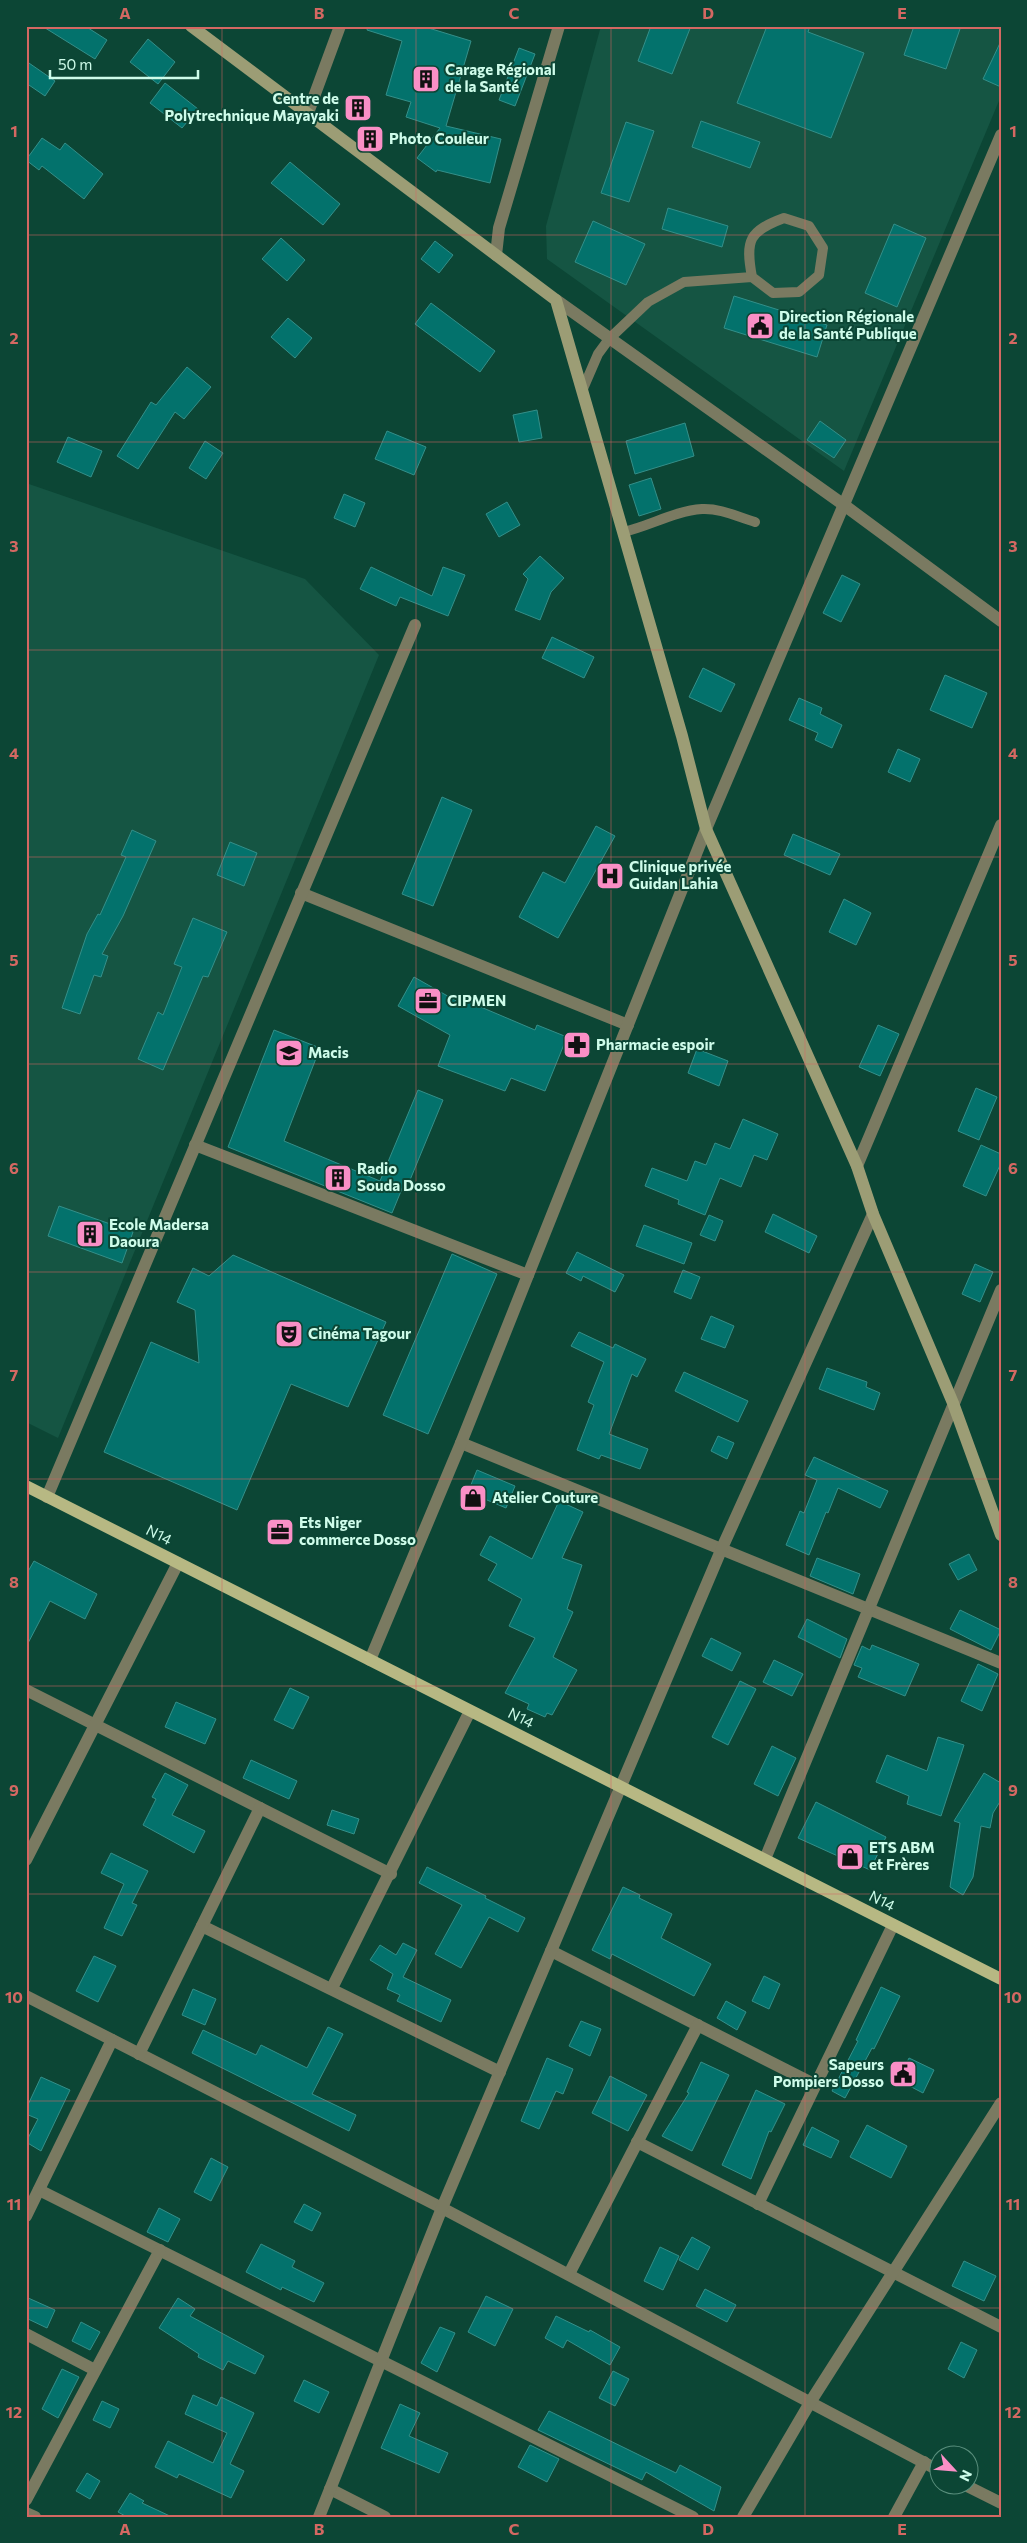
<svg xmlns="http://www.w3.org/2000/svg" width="1027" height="2543" font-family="Commissioner,sans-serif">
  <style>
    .built { fill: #155543 }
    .building { fill: #03726c; stroke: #348f89 }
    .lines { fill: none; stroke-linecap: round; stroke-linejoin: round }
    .lane { stroke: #7a7a61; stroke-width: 10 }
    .street { stroke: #7a7a61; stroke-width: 12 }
    .secondary { stroke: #9c9d75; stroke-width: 12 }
    .primary { stroke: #b7b883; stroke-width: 12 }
    .grid { fill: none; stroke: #d46862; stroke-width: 1; stroke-opacity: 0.55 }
    .labels { text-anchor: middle; stroke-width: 4; stroke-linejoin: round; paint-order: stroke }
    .poi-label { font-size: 15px; font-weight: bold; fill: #cefcea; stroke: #0c4635; text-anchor: start }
    .street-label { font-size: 15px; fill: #cefcea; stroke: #0c4635 }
    .neatline { fill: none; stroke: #d46862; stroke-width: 2 }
    .grid-label { font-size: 16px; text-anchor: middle; font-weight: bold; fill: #d46862 }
  </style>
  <rect width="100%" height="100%" fill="#0c4635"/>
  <!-- built -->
  <g class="built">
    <polygon points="601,26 1001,26 1001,96 844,471 547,259 546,226"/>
    <polygon points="26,483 305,579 379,655 58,1438 26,1422"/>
  </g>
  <!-- building -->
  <g class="building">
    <polygon points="42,26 85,26 107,40 95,59"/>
    <polygon points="368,26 422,26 471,41 446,126 501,139 490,183 437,170 436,172 417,158 440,128 406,117 411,102 386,95 402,41 367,30"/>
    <polygon points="651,26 691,26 672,74 638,61"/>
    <polygon points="767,26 810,26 808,32 864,53 831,138 737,103"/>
    <polygon points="914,26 961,26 946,69 904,55"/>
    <polygon points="148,39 175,62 158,84 130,62"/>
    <polygon points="1001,41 1001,87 983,79"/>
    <polygon points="519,48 535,54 515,106 499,100"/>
    <polygon points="26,61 55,81 45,96 26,83"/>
    <polygon points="165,83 198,109 182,128 150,103"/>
    <polygon points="701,121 760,142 750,168 692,147"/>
    <polygon points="626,122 654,131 629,202 601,193"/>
    <polygon points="367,127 381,136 372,150 358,141"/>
    <polygon points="42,138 60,150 65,143 103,174 84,199 42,166 39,170 26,160"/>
    <polygon points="290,162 340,204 323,225 271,183"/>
    <polygon points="668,208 728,226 722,247 662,229"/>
    <polygon points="593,221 645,244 626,285 575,262"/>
    <polygon points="894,224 926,238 897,307 865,293"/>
    <polygon points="281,238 305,260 287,281 262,259"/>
    <polygon points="435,241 453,255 439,273 421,259"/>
    <polygon points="734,296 827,325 817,357 724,328"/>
    <polygon points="431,303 495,351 480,372 415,324"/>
    <polygon points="288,318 312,338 295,358 271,337"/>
    <polygon points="187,367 211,387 184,419 175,412 138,469 117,456 151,402 156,405"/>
    <polygon points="537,410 542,438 519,442 513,415"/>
    <polygon points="820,421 846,440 834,458 807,440"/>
    <polygon points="685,423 694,456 635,474 626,441"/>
    <polygon points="387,431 426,447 414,475 375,459"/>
    <polygon points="68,437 102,451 91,477 57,462"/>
    <polygon points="205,441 223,453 206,479 189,468"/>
    <polygon points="651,478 661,509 639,516 629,485"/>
    <polygon points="344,494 365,503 355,527 334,518"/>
    <polygon points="507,502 520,525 499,537 486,514"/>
    <polygon points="540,556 564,578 551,592 540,620 515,610 528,579 523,574"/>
    <polygon points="371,567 432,596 443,567 465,575 448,616 400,597 396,606 360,589"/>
    <polygon points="842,575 860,584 841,622 823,613"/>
    <polygon points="552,637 594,657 584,678 542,658"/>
    <polygon points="703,668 735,684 721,712 689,697"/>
    <polygon points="945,675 987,693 972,728 930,710"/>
    <polygon points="799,698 822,708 820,714 842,725 832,748 815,740 818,733 789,720"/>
    <polygon points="898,749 920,759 910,782 888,772"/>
    <polygon points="442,797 472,810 433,906 402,894"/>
    <polygon points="596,826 615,836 558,938 519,917 543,872 565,883"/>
    <polygon points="132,830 156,841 123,916 102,954 108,956 101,977 94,975 80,1014 62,1008 87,934 98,914 100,915 126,857 121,855"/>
    <polygon points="793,834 840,854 830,875 784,855"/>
    <polygon points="230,842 257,853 244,886 217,875"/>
    <polygon points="844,899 871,913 856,945 829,932"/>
    <polygon points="193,918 227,932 208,977 203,976 163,1070 138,1059 158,1012 163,1015 182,967 174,964"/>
    <polygon points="414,977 460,1003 462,999 535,1030 537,1025 567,1037 545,1091 511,1078 505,1091 438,1066 450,1035 398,1006"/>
    <polygon points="878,1025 899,1034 880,1076 859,1067"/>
    <polygon points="274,1030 320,1048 284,1141 380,1181 418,1090 443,1100 410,1180 406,1179 392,1213 228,1147"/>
    <polygon points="697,1049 728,1061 719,1086 688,1073"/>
    <polygon points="976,1088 997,1097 979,1140 958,1131"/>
    <polygon points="743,1119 778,1134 767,1160 754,1155 741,1187 720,1178 705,1215 678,1204 679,1200 645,1186 652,1168 687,1181 695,1161 706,1165 715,1143 730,1149"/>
    <polygon points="981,1145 1001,1154 1001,1163 986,1196 963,1186"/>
    <polygon points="59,1206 133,1232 122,1263 48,1236"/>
    <polygon points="773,1214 817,1236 809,1253 765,1232"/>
    <polygon points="709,1215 723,1221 715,1241 700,1235"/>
    <polygon points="644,1225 692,1243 684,1264 636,1246"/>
    <polygon points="577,1252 624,1275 615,1292 583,1276 581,1281 566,1273"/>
    <polygon points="452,1254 497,1274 428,1434 383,1415"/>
    <polygon points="233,1255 386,1322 348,1407 291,1384 237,1510 104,1452 151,1342 199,1363 195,1310 177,1302 193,1268 209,1276"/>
    <polygon points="975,1264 993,1272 980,1302 962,1294"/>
    <polygon points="683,1270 700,1277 691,1299 674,1292"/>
    <polygon points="711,1316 734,1326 725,1348 701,1339"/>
    <polygon points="579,1332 613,1348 615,1344 646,1359 637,1377 632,1374 609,1434 648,1449 640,1469 601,1455 599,1459 577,1450 594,1405 588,1402 604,1362 571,1346"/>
    <polygon points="827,1368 867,1382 866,1387 880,1393 874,1410 819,1389"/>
    <polygon points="684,1372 748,1401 738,1422 675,1391"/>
    <polygon points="718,1436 734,1443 727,1459 711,1451"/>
    <polygon points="814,1457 888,1491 880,1508 838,1488 828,1513 826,1512 809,1555 786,1545 800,1511 804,1513 817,1480 805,1475"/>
    <polygon points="477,1470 515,1486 506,1508 468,1492"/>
    <polygon points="559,1501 583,1512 562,1558 582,1565 567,1609 573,1612 553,1657 577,1670 552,1715 547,1713 545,1717 527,1709 529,1704 505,1693 535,1638 509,1626 522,1599 488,1580 497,1564 480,1555 490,1536 532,1559"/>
    <polygon points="969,1554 977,1570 958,1580 949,1564"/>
    <polygon points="817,1558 860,1574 853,1594 810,1576"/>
    <polygon points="34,1561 97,1594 85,1619 50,1601 26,1647 26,1575"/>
    <polygon points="960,1610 1001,1630 991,1650 950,1629"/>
    <polygon points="807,1619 847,1639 840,1658 798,1637"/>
    <polygon points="711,1638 741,1653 732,1671 702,1656"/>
    <polygon points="872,1645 919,1664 905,1696 858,1677 862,1668 854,1665 862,1646 870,1650"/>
    <polygon points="774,1660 803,1674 792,1696 763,1682"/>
    <polygon points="978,1664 998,1674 982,1711 961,1701"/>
    <polygon points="740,1681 756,1689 728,1745 712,1737"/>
    <polygon points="290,1688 309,1697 293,1729 274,1720"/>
    <polygon points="176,1702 216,1719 205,1744 165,1727"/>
    <polygon points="938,1737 964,1745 941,1816 907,1804 909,1796 876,1782 887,1755 927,1771"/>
    <polygon points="772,1746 796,1758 778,1796 754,1784"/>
    <polygon points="251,1760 297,1781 289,1799 243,1778"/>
    <polygon points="165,1773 188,1785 172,1815 205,1831 194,1853 143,1825 156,1799 152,1797"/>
    <polygon points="984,1773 1001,1783 1001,1800 993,1813 990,1828 981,1826 973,1877 963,1895 950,1887 960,1823 954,1821"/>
    <polygon points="816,1802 886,1837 870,1870 857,1864 853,1870 838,1861 840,1857 798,1838"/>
    <polygon points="332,1810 359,1819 354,1834 327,1825"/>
    <polygon points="111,1853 148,1871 132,1903 137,1905 122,1936 104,1928 124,1884 101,1873"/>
    <polygon points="427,1867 486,1896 485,1898 525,1918 518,1932 489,1917 461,1968 435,1954 462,1905 419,1883"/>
    <polygon points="623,1887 640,1895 639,1898 672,1914 661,1938 711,1964 694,1996 612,1954 610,1959 592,1950"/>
    <polygon points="403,1943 417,1950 403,1977 451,2000 441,2022 397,2001 400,1995 387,1989 393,1974 370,1960 380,1945 396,1955"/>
    <polygon points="94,1956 116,1966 98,2002 76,1991"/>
    <polygon points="764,1976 780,1984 769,2009 752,2001"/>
    <polygon points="881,1987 900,1996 874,2049 872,2048 845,2098 832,2091 858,2041 856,2040"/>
    <polygon points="193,1989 216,1999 205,2025 182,2015"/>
    <polygon points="726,2001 746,2012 737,2030 717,2018"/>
    <polygon points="581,2021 601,2029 590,2056 569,2046"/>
    <polygon points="328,2027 343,2034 312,2094 356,2115 349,2131 192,2053 203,2030 256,2055 261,2045 307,2068"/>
    <polygon points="547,2058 573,2069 563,2094 556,2091 539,2129 521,2121"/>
    <polygon points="909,2058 934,2070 923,2093 898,2080"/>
    <polygon points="701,2062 729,2075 692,2151 662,2136 689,2093 687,2092"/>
    <polygon points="610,2076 647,2095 628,2131 592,2113"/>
    <polygon points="41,2077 70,2090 41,2151 26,2142 38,2119 26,2114 26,2109"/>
    <polygon points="756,2090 785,2104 771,2132 769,2131 751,2179 722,2165"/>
    <polygon points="867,2125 907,2146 891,2178 850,2157"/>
    <polygon points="812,2127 839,2141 831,2158 803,2145"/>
    <polygon points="211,2158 228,2167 211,2201 194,2192"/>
    <polygon points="304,2204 321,2213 312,2231 294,2222"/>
    <polygon points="159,2208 180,2219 168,2242 147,2232"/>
    <polygon points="692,2237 710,2247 698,2270 679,2260"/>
    <polygon points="261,2244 295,2261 292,2267 324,2283 314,2302 282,2287 281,2290 246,2272"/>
    <polygon points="660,2247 679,2256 663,2290 644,2281"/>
    <polygon points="964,2261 996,2276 984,2301 952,2286"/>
    <polygon points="705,2289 736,2305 727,2322 696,2306"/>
    <polygon points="486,2296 513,2309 495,2346 468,2332"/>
    <polygon points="26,2297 55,2310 47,2328 26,2318"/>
    <polygon points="178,2298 195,2309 190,2316 264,2356 255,2374 228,2361 223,2370 198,2357 199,2354 159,2328"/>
    <polygon points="556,2316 589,2332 590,2330 620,2347 610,2365 567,2340 563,2348 545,2338"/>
    <polygon points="81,2322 100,2332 90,2350 72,2341"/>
    <polygon points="440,2327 455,2333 437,2372 421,2363"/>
    <polygon points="961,2342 977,2350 964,2378 948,2369"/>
    <polygon points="62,2369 79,2377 58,2418 42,2409"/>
    <polygon points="613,2371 629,2379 615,2406 599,2398"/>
    <polygon points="304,2380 329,2392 319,2413 294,2401"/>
    <polygon points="193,2395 217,2406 221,2397 254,2413 230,2464 244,2471 231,2498 179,2474 177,2478 155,2467 168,2441 213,2463 227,2433 185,2414"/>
    <polygon points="102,2401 119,2409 110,2428 93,2420"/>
    <polygon points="400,2404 420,2413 409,2436 448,2453 439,2473 381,2448"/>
    <polygon points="549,2411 676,2473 680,2465 721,2487 714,2511 646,2472 642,2480 538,2430"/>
    <polygon points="530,2445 559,2459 547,2482 518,2467"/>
    <polygon points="87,2473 100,2481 90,2499 76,2491"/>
    <polygon points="130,2493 144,2501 142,2503 172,2517 127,2517 118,2512"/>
  </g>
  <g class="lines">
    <!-- lane -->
    <g class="lane">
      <path d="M582 391 598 354 609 339 648 302 684 282 752 277 773 293 799 292 819 275 823 248 809 226 784 218C749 231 745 240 752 277"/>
      <path d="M623 532C650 526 674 511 702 509 720 508 738 517 755 522"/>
    </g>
    <!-- street -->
    <g class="street">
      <polyline points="308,113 340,26"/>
      <polyline points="496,255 499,228 559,26"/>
      <polyline points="556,300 844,505 1001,621"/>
      <polyline points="301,893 628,1025"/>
      <polyline points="195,1145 528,1275"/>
      <polyline points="857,1166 1001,825"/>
      <polyline points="461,1443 1001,1663"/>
      <polyline points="47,1497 415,625"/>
      <polyline points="370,1660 461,1443 706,829 1001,135"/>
      <polyline points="26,1690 391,1874"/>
      <polyline points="765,1859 1001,1290"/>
      <polyline points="26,1860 178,1563"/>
      <polyline points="202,1926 500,2072"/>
      <polyline points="551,1951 816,2085"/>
      <polyline points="332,1988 470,1711"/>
      <polyline points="26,1996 442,2208 940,2471"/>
      <polyline points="139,2054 260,1808"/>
      <polyline points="637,2142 1001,2327"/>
      <polyline points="39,2190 693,2517"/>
      <polyline points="758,2204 893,1925"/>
      <polyline points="26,2216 112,2040"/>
      <polyline points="569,2274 698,2025"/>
      <polyline points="26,2334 95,2370"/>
      <polyline points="967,2486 1001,2503"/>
      <polyline points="330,2489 385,2517"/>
      <polyline points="26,2500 160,2250"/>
      <polyline points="26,2513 35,2517"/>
      <polyline points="319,2517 442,2208 722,1548 873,1214"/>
      <polyline points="743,2517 811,2401 1001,2103"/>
      <polyline points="894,2517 924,2462"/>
    </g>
    <!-- secondary -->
    <polyline class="secondary" points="191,26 556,300 682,736 706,829 857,1166 873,1214 953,1403 1001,1535"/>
    <!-- primary -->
    <polyline class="primary" points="26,1486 1001,1979"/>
  </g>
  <!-- grid -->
  <path class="grid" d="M222 26V2517M416 26V2517M611 26V2517M805 26V2517M26 235H1001M26 442H1001M26 650H1001M26 857H1001M26 1064H1001M26 1272H1001M26 1479H1001M26 1686H1001M26 1894H1001M26 2101H1001M26 2308H1001"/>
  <!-- icons -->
  <defs>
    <symbol id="building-square" viewBox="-11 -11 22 22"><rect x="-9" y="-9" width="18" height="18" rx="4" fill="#fa8fc6" stroke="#0c4635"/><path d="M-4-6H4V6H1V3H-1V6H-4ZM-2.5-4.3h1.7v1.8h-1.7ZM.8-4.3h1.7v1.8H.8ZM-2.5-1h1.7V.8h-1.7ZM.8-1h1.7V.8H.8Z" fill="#111"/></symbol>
    <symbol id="civic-square" viewBox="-11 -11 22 22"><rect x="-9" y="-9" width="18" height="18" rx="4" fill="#fa8fc6" stroke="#0c4635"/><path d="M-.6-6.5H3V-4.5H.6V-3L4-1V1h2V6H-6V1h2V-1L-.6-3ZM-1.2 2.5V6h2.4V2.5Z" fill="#111"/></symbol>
    <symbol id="hospital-square" viewBox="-11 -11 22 22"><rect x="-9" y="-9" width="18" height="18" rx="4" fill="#fa8fc6" stroke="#0c4635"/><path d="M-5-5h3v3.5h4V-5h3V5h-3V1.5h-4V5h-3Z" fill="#111"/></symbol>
    <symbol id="office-square" viewBox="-11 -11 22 22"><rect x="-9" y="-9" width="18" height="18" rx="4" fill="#fa8fc6" stroke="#0c4635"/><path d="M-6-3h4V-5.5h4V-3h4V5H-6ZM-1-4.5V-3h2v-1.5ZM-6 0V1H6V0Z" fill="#111"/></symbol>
    <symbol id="pharmacy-square" viewBox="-11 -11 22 22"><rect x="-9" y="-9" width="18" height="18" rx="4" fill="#fa8fc6" stroke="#0c4635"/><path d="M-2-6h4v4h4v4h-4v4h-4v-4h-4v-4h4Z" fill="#111"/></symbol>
    <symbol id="school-square" viewBox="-11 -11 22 22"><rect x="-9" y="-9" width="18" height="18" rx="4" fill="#fa8fc6" stroke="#0c4635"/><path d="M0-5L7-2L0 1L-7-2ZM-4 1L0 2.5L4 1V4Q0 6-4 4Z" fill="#111"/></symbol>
    <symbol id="theatre-square" viewBox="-11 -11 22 22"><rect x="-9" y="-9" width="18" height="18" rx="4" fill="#fa8fc6" stroke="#0c4635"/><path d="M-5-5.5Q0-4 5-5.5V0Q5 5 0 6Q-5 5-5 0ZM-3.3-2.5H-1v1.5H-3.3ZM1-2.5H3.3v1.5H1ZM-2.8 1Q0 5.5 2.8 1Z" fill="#111"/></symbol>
    <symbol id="shop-square" viewBox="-11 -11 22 22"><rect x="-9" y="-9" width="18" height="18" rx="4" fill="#fa8fc6" stroke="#0c4635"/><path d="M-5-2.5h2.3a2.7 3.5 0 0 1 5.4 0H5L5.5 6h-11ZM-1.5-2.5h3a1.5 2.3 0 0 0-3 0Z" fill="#111"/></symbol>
  </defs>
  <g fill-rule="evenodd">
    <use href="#building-square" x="410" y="63" width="32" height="32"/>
    <use href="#building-square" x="342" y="92" width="32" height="32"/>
    <use href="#building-square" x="354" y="123" width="32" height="32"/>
    <use href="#civic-square" x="744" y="310" width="32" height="32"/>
    <use href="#hospital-square" x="594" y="860" width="32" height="32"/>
    <use href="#office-square" x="412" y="985" width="32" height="32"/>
    <use href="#pharmacy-square" x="561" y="1029" width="32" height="32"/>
    <use href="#school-square" x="273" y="1037" width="32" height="32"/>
    <use href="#building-square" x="322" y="1162" width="32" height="32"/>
    <use href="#building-square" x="74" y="1218" width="32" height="32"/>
    <use href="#theatre-square" x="273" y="1318" width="32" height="32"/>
    <use href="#shop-square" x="457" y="1482" width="32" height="32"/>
    <use href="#office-square" x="264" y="1516" width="32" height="32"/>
    <use href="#shop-square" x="834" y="1841" width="32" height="32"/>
    <use href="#civic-square" x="887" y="2058" width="32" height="32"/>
  </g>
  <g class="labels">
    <!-- poi labels -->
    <g class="poi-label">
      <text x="445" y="75">Carage Régional<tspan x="445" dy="17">de la Santé</tspan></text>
      <text x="339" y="104" text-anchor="end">Centre de<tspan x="339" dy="17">Polytrechnique Mayayaki</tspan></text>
      <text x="389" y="144">Photo Couleur</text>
      <text x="779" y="322">Direction Régionale<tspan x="779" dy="17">de la Santé Publique</tspan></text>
      <text x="629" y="872">Clinique privée<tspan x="629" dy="17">Guidan Lahia</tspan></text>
      <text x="447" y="1006">CIPMEN</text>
      <text x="596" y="1050">Pharmacie espoir</text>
      <text x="308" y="1058">Macis</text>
      <text x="357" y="1174">Radio<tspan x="357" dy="17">Souda Dosso</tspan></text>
      <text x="109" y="1230">Ecole Madersa<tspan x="109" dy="17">Daoura</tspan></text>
      <text x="308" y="1339">Cinéma Tagour</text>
      <text x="492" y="1503">Atelier Couture</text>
      <text x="299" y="1528">Ets Niger<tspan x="299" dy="17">commerce Dosso</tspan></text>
      <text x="869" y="1853">ETS ABM<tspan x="869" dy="17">et Frères</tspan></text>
      <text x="884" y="2070" text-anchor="end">Sapeurs<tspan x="884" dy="17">Pompiers Dosso</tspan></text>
    </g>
    <!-- street labels -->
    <g class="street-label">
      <text transform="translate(159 1535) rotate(27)" y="5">N14</text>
      <text transform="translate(521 1718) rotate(27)" y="5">N14</text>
      <text transform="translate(882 1901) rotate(27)" y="5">N14</text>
    </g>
  </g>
  <!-- border -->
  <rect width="1027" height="2543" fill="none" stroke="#0c4635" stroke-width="55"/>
  <!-- north arrow -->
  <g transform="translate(954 2470) rotate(116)"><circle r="24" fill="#0c4635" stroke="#5a8f7d"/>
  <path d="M0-4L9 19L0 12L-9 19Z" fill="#fa8fc6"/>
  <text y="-8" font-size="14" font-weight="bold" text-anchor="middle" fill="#cefcea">N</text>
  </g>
  <!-- scale -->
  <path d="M50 70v8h148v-8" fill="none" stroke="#cefcea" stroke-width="2.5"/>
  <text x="58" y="70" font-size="15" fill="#cefcea" stroke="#0c4635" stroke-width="4" paint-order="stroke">50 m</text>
  <rect x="28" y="28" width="972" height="2488" class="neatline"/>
  <g class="grid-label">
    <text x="125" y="19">A</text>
    <text x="319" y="19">B</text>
    <text x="514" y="19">C</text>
    <text x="708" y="19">D</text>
    <text x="902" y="19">E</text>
    <text x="14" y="137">1</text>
    <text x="1013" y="137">1</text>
    <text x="14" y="344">2</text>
    <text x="1013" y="344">2</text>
    <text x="14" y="552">3</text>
    <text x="1013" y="552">3</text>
    <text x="14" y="759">4</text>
    <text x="1013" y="759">4</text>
    <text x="14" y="966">5</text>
    <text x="1013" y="966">5</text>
    <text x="14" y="1174">6</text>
    <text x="1013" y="1174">6</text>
    <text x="14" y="1381">7</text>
    <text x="1013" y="1381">7</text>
    <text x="14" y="1588">8</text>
    <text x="1013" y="1588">8</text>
    <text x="14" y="1796">9</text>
    <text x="1013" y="1796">9</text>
    <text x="14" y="2003">10</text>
    <text x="1013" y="2003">10</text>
    <text x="14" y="2210">11</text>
    <text x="1013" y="2210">11</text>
    <text x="14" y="2418">12</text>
    <text x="1013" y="2418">12</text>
    <text x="125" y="2535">A</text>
    <text x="319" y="2535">B</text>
    <text x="514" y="2535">C</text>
    <text x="708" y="2535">D</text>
    <text x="902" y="2535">E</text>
  </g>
</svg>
